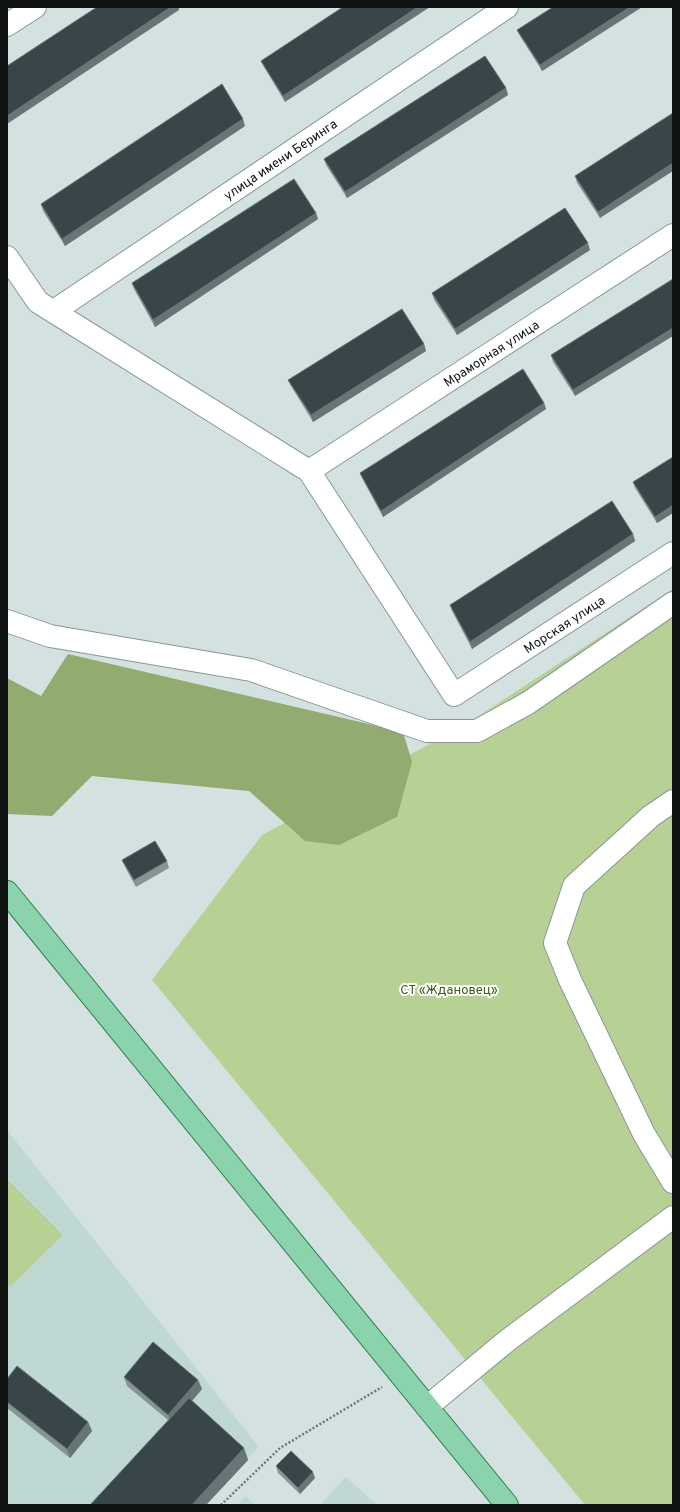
<svg xmlns="http://www.w3.org/2000/svg" width="680" height="1512" font-family="Overpass,sans-serif">
  <style>
    .built { fill: #bfd8d4 }
    .green { fill: #b7d094 }
    .forest { fill: #92ab6f }
    .lines { fill: none; stroke-linecap: round; stroke-linejoin: round }
    .minor-casing { stroke: #899895; stroke-width: 24 }
    .major-casing { stroke: #2d7d52; stroke-width: 24 }
    .path { stroke: #6d7675; stroke-width: 2.5; stroke-dasharray: 2 2; stroke-linecap: butt }
    .minor { stroke: #fff; stroke-width: 22 }
    .major { stroke: #8bd3ac; stroke-width: 22 }
    .wall { fill: #869494 }
    .shaded-wall { fill: #677576 }
    .building { fill: #394649; stroke: #677576 }
    .labels { text-anchor: middle; stroke-width: 4; stroke-linejoin: round; paint-order: stroke }
    .street-label { font-size: 13px; fill: #101514; stroke: #fff }
    .park-label { font-size: 13px; fill: #425817; stroke: #fff }
  </style>
  <rect width="100%" height="100%" fill="#d3e2e0"/>
  <!-- built -->
  <g class="built">
    <polygon points="7,1130 259,1447 202,1505 7,1505"/>
    <polygon points="346,1477 377,1505 320,1505"/>
    <polygon points="246,1496 255,1505 237,1505"/>
  </g>
  <!-- green -->
  <g class="green">
    <polygon points="673,589 673,1505 585,1505 152,980 262,835 468,723"/>
    <polygon points="7,1179 63,1235 10,1287 7,1284"/>
  </g>
  <!-- forest -->
  <polygon class="forest" points="68,654 403,732 412,762 397,817 339,845 305,841 249,791 92,776 52,816 7,814 7,678 41,696"/>
  <g class="lines">
    <defs>
      <g id="minor">
        <polyline points="7,25 35,7"/>
        <polyline points="7,257 38,302 309,471 454,695 673,553"/>
        <polyline points="54,311 507,7"/>
        <polyline points="309,471 673,235"/>
        <polyline points="7,621 50,636 251,670 427,731 477,731 528,703 673,603"/>
        <polyline points="673,801 651,816 574,886 555,943 570,980 644,1134 673,1182"/>
        <polyline points="427,1407 508,1340 673,1217"/>
      </g>
      <polyline id="major" points="7,892 507,1505"/>
    </defs>
    <!-- minor casing -->
    <use href="#minor" class="minor-casing"/>
    <!-- major casing -->
    <use href="#major" class="major-casing"/>
    <!-- path -->
    <polyline class="path" points="221,1505 280,1448 382,1387"/>
    <!-- minor -->
    <use href="#minor" class="minor"/>
    <!-- major -->
    <use href="#major" class="major"/>
  </g>
  <!-- wall -->
  <g class="wall">
    <polygon points="343,7 285,102 264,67 261,61"/>
    <polygon points="553,7 642,7 542,71 520,36 517,30"/>
    <polygon points="506,88 508,95 347,198 326,165 324,159"/>
    <polygon points="673,113 600,218 577,183 575,176"/>
    <polygon points="245,126 65,246 43,211 41,204"/>
    <polygon points="316,213 318,219 155,327 134,289 132,283"/>
    <polygon points="590,250 457,335 434,300 432,293"/>
    <polygon points="673,279 575,396 553,362 551,355"/>
    <polygon points="424,344 426,351 313,422 291,386 288,380"/>
    <polygon points="544,403 546,409 383,517 363,480 360,473"/>
    <polygon points="673,457 673,513 657,523 635,488 633,482"/>
    <polygon points="633,534 635,541 472,649 452,611 450,605"/>
    <polygon points="122,860 167,861 169,868 136,887 125,867"/>
    <polygon points="124,1377 198,1380 202,1389 192,1401 244,1448 248,1460 206,1505 90,1505 168,1420 127,1386"/>
    <polygon points="7,1379 88,1422 92,1431 70,1458 7,1408"/>
    <polygon points="276,1466 315,1478 300,1494 278,1473"/>
  </g>
  <!-- shaded-wall -->
  <g class="shaded-wall">
    <polygon points="171,7 179,7 179,10 7,124 7,116"/>
    <polygon points="418,7 430,7 285,102 283,96"/>
    <polygon points="630,7 642,7 542,71 540,65"/>
    <polygon points="506,88 508,95 347,198 345,192"/>
    <polygon points="243,119 245,126 65,246 62,239"/>
    <polygon points="673,163 673,171 600,218 598,212"/>
    <polygon points="316,213 318,219 155,327 153,320"/>
    <polygon points="588,243 590,250 457,335 455,329"/>
    <polygon points="673,328 673,336 575,396 573,390"/>
    <polygon points="424,344 426,351 313,422 311,415"/>
    <polygon points="544,403 546,409 383,517 381,511"/>
    <polygon points="673,505 673,513 657,523 655,517"/>
    <polygon points="633,534 635,541 472,649 470,642"/>
    <polygon points="198,1380 202,1389 172,1424 168,1415"/>
    <polygon points="88,1422 92,1431 70,1458 67,1449"/>
    <polygon points="244,1448 248,1460 206,1505 192,1505"/>
    <polygon points="313,1472 315,1478 300,1494 298,1488"/>
  </g>
  <!-- building -->
  <g class="building">
    <polygon points="97,7 171,7 7,116 7,66"/>
    <polygon points="343,7 418,7 283,96 261,61"/>
    <polygon points="553,7 630,7 540,65 517,30"/>
    <polygon points="485,56 506,88 345,192 324,159"/>
    <polygon points="222,84 243,119 62,239 41,204"/>
    <polygon points="673,113 673,163 598,212 575,176"/>
    <polygon points="294,179 316,213 153,320 132,283"/>
    <polygon points="565,208 588,243 455,329 432,293"/>
    <polygon points="673,279 673,328 573,390 551,355"/>
    <polygon points="402,309 424,344 311,415 288,380"/>
    <polygon points="523,369 544,403 381,511 360,473"/>
    <polygon points="673,457 673,505 655,517 633,482"/>
    <polygon points="612,501 633,534 470,642 450,605"/>
    <polygon points="155,841 167,861 134,880 122,860"/>
    <polygon points="153,1342 198,1380 168,1415 124,1377"/>
    <polygon points="17,1366 88,1422 67,1449 7,1402 7,1379"/>
    <polygon points="189,1398 244,1448 192,1505 90,1505"/>
    <polygon points="291,1451 313,1472 298,1488 276,1466"/>
  </g>
  <g class="labels">
    <!-- street labels -->
    <g class="street-label">
      <text transform="translate(280 159) rotate(-34)" y="5">улица имени Беринга</text>
      <text transform="translate(491 353) rotate(-33)" y="5">Мраморная улица</text>
      <text transform="translate(564 624) rotate(-33)" y="5">Морская улица</text>
    </g>
    <!-- park labels -->
    <g class="park-label">
      <text x="449" y="994">СТ «Ждановец»</text>
    </g>
  </g>
  <!-- border -->
  <rect width="680" height="1512" fill="none" stroke="#101514" stroke-width="16"/>
</svg>
